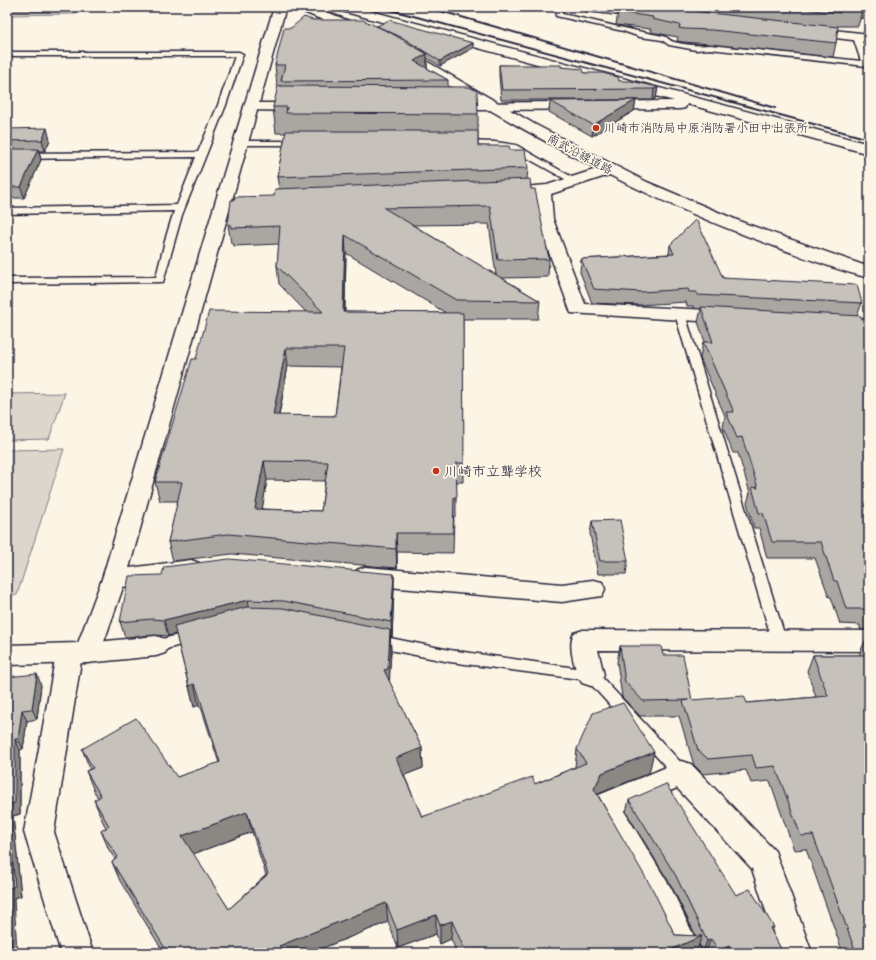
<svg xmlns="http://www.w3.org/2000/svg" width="876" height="960" font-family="Sriracha,'Klee One',sans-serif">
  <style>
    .green { fill: #dcd6cc; stroke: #7f7c84 }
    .water { fill: #b2adab; stroke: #78757e }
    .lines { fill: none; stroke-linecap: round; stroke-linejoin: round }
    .lane-casing { stroke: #22223b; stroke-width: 3 }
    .street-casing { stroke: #22223b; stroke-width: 3 }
    .secondary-casing { stroke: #22223b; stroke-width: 3 }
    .lane { fill: #fcf5e5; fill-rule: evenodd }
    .street { fill: #fcf5e5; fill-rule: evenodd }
    .secondary { fill: #fcf5e5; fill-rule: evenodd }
    .rail { stroke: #22223b; stroke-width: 2 }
    .wall { fill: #aaa6a1; stroke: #22223b; fill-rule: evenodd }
    .shaded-wall { fill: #8b8783; stroke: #22223b }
    .building { fill: #c6c1bb; stroke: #22223b; fill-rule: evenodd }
    .poi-dot { fill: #c8321e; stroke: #fcf5e5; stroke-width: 1.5 }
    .labels { text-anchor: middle; stroke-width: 3.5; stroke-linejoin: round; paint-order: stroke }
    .far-poi-label { font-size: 12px; fill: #22223b; stroke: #fcf5e5; text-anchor: start }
    .far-street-label { font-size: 12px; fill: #22223b; stroke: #fcf5e5 }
    .poi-label { font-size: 14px; fill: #22223b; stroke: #fcf5e5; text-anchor: start }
  </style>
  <rect width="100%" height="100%" fill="#fcf5e5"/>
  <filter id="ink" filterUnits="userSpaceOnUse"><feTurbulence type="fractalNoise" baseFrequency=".025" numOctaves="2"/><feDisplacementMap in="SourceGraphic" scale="8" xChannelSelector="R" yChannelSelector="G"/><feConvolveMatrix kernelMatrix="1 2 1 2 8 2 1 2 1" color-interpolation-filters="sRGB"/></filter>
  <g filter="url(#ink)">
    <!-- green -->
    <g class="green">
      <polygon points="7,7 85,7 73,14 7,15"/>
      <polygon points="65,393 49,439 7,440 7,394"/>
      <polygon points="64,449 17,595 7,595 7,450"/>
    </g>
    <!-- water -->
    <polygon class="water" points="7,7 62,7 51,11 7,11"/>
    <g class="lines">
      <defs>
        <g id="lane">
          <path d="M557 7H563L562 14C596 21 629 30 663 36 668 37 669 41 674 42 686 45 698 46 710 45L861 61 853 37 857 35 861 37 869 65 866 66 710 49 696 50 669 45 662 40 640 37 623 31 556 16Z"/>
          <polygon points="7,52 239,52 243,54 226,105 182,215 163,282 7,284 7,278 156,277 166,237 174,211 7,214 7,208 177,205 196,157 7,159 7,153 198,152 218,105 235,56 7,56"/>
          <polygon points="237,141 299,141 303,143 299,145 237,145"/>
          <polygon points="460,141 495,142 516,145 579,181 575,184 572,183 511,149 495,146 463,145 459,143"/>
          <polygon points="680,311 685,314 786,640 784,644 779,645 774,644 772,640 675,314"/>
          <polygon points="193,631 198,632 200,636 198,640 156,652 151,650 149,646 151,642"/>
          <polygon points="375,635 450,650 596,671 686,768 689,773 686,778 681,780 676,778 587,680 450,662 375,647 370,645 368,641 370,637"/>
        </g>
        <g id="street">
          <polygon points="336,7 356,7 869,144 869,154 687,104 685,108 680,109 443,110 441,107 443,104 448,103 674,101 338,10"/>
          <polygon points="251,103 302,103 307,104 309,107 307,110 302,111 246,110 244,107 246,104"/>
          <polygon points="609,165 615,167 617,170 615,173 551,194 553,219 585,304 730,311 737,313 739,317 737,321 730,323 571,313 537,219 535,195 523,193 521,190 523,187 547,185"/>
          <polygon points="834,317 869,319 869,331 827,327 825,323 827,319"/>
          <polygon points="191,560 199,563 203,569 199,575 191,578 114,588 106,585 102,579 106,573 114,570"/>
          <polygon points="365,567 562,584 593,580 602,582 605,589 602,596 562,602 365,585 357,582 353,576 357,570"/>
          <path d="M583 630 869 631V651L598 650 604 675 600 683 591 686 582 683C575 670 567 646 574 633Z"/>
          <polygon points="156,636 165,639 169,646 165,653 156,656 87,663 81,661 54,832 93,953 61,953 24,832 56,654 60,647 69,644 78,647 87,643"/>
          <polygon points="681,761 691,764 775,851 812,953 780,953 752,869 677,788 624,811 671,888 702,953 670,953 649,908 592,808 599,795"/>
        </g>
        <g id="secondary">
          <polygon points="274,7 286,7 126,579 100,653 96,660 87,663 7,665 7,645 78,643 102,579"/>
          <polygon points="297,7 314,7 369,29 370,32 369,35 359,35 299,10"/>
          <path d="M581 7C594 7 647 4 653 14L647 18 587 11Z"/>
          <polygon points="807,27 869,34 869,42 802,34 801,31 802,28"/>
          <path d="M402 47 536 125 647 182 744 223 869 267V278C837 270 805 258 774 246 640 198 518 129 397 54L395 51 397 48Z"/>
        </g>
      </defs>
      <!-- lane casing -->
      <use href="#lane" class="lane-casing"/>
      <!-- street casing -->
      <use href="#street" class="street-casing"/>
      <!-- secondary casing -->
      <use href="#secondary" class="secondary-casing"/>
      <!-- lane -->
      <use href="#lane" class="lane"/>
      <!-- street -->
      <use href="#street" class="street"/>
      <!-- secondary -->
      <use href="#secondary" class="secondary"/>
      <!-- rail -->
      <g class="rail">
        <polyline points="380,7 869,139"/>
        <polyline points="427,7 775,108"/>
      </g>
    </g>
    <!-- wall -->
    <g class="wall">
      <polygon points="620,7 869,7 869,15 860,19 858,26 837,26 836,43 833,57 710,44 683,42 677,41 678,37 650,32 651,29 616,25 618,12"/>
      <path d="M313 20 377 26 473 43V48L440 66 427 58V68L448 80V87L478 114V146L510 150 528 168 527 179 531 189 549 259 548 277 502 278 540 301 538 319H463V482H456V516H454L453 553 397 552V568L232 554 173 561 168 542 178 501H160L155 482 196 359 306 312 279 284 277 266 279 244 234 246 233 243H231L228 225 274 196 279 189 277 177 286 133H276L273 107 281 86H277L275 65 291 28ZM489 224 496 275 413 225ZM346 253 446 313 345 312ZM288 366 341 367 335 416H279ZM267 480 325 481 321 511 262 509Z"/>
      <polygon points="499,65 561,67 619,81 658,87 656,98 653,100 501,100 499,75"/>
      <polygon points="636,100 634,111 592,136 549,112 550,101"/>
      <polygon points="7,129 50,140 45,151 39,151 41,160 24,198 7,198"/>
      <polygon points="670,245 723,278 862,303 857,316 868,337 869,338 869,631 860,629 860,625 840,624 831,597 829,597 815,558 767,558 759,528 754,528 747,503 750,493 738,453 733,453 723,428 725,416 700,358 703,342 705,342 698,322 701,309 694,308 693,306 687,306 686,302 639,305 592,303 580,272 581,259 669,254"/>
      <polygon points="592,521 628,561 626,574 598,574 590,534"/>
      <path d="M394 574V589L392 637H390L391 651 389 681 422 748 423 768 404 775 422 817 535 784 575 767 577 749 649 773 598 794V795L675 935 696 936 672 887 626 812 629 800 736 895 772 932 783 953H710L707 949 703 951 699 944 696 953H457L451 939 440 944 436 934 398 948 388 922 310 953H164L120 881 112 862 115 859 109 850 101 831 106 828 102 820 94 800 98 798 94 791 86 771 90 769 82 749 177 777 219 763 202 710 199 705 194 707 176 634 168 636 156 635 125 637 120 622ZM252 832 266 875 229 909 193 854Z"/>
      <polygon points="867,637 869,953 843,953 806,849 794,850 770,781 751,783 746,770 703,774 694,765 679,716 640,716 622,697 617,662 620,646 663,655 692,700 747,703 816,697 807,671 813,655 860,655 860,652"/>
      <polygon points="7,677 41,685 37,719 27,721 23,749 20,750 20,814 13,816 21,896 14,898 7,953"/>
    </g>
    <!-- shaded-wall -->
    <g class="shaded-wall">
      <polygon points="860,7 869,7 869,15 860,19 862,10"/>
      <polygon points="473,43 473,48 440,66 440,61"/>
      <polygon points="427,54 427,74 414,61"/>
      <polygon points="658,87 656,98 653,100 654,89"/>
      <polygon points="636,100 634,111 592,136 593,125"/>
      <polygon points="47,128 50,140 45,151 42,140"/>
      <polygon points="38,149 41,160 24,198 21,187"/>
      <polygon points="345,235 346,253 344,331 343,312"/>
      <polygon points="286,348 288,366 275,435 273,415"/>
      <polygon points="264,461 267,480 259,528 255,509"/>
      <polygon points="396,533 397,552 397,568 396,549"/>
      <polygon points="394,574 394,589 392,637 391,622"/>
      <polygon points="248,600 251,616 168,636 164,620"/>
      <polygon points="390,630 391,651 389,690 384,670"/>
      <polygon points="37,674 41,685 37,719 32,709"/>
      <polygon points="194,684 199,705 194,707 189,686"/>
      <polygon points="22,710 27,721 23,749 18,739"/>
      <polygon points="15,739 20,750 20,814 13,816 21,896 14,898 17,953 7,953 8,889 7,805"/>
      <polygon points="422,748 423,768 397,778 396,758"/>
      <polygon points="654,752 649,773 598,794 591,809 594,789 602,773"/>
      <polygon points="247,812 252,832 188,856 182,836"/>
      <polygon points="386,903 388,922 310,953 281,953 279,946"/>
      <polygon points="436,915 436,934 398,948 397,930"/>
      <polygon points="452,921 451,939 440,944 440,925"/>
      <polygon points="774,927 769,937 770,928"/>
      <polygon points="702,936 696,953 663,953"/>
      <polygon points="711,939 707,949 703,951 707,941"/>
      <polygon points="729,946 726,953 718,953 719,951"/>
    </g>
    <!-- building -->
    <g class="building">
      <polygon points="620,7 655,7 838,27 836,43 712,30 685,29 679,28 680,25 652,19 653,17 618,12"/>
      <polygon points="785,7 862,7 862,10 840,10 840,13"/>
      <polygon points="304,17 313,20 363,20 391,33 427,54 414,61 448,80 281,81 285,65 275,65 284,28 291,28"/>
      <polygon points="389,20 473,43 440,61 403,38 377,26"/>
      <polygon points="499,65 561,65 561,67 583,69 584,73 603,73 618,77 619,81 631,81 658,87 654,89 502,90"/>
      <polygon points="278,86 469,87 477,91 478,114 286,113 287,107 273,107"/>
      <polygon points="636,100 593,125 550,101"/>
      <polygon points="47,128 42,140 7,141 7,129"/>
      <polygon points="286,131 478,131 478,146 509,146 510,150 525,150 528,168 277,177"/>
      <polygon points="7,149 38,149 21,187 7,187"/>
      <path d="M530 179 531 189H535L549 259 498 260 490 206 384 208 540 301 456 300 345 235 343 312 463 313 464 463H456L457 497H454L453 533H396V549L228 534 168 542 182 482H155L192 359H196L209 311 323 312 277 266 280 226 231 228V225H228L231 200H234V197L274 196 275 189ZM286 348H344L335 416 273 415ZM264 461 328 462 321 511 255 509Z"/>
      <polygon points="696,219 723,278 857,285 862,303 697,295 696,292 689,292 688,289 641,292 594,289 581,259 674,254 670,245"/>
      <polygon points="701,307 861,316 868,337 869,338 869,614 867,614 867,609 846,609 837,581 834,581 821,542 772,542 763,513 759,513 752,487 758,488 742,437 737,438 726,412 734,412 703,342 713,342"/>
      <polygon points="620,520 628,561 600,561 592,521"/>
      <polygon points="229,559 394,574 391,622 284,601 248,600 164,620 152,619 120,622 129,576 162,575 164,567"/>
      <path d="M247 607 283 608 390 630 388 669 384 670 422 748 396 758 422 817 532 777 535 784 586 763 577 749 593 713 623 703 654 752 602 773 594 789 653 890 675 935 702 936 663 953H466L452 921 440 925 436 915 397 930 386 903 279 946 287 953H168L112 862 118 857 101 831 109 826 94 800 101 796 86 771 93 768 82 749 136 718 177 777 220 762 197 689 194 684 189 686 174 626ZM247 812 268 874 229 909 182 836Z"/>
      <polygon points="867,637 869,637 869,953 856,953 813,835 801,836 775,766 756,768 752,755 708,759 698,750 683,701 689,700 643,701 625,682 620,646 661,646 663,655 683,655 692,700 744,696 747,703 828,696 813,655 867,655"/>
      <polygon points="37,674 32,709 22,710 18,739 15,739 15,803 7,805 15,886 8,889 11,947 7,948 7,677"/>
      <polygon points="666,784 736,895 750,889 774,927 770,928 783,953 732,953 729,946 719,951 711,939 707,941 676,876 629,800"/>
    </g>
  </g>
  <!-- markers -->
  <g class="poi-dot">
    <circle cx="596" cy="128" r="4"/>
    <circle cx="436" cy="471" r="4"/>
  </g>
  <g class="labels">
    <!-- far-poi labels -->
    <g class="far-poi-label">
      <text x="604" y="132">川崎市消防局中原消防署小田中出張所</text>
    </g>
    <!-- far-street labels -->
    <g class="far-street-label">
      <text transform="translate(580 154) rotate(28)" y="4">南武沿線道路</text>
    </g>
    <!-- poi labels -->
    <g class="poi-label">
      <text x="444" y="476">川崎市立聾学校</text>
    </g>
  </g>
  <!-- margin -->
  <rect width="876" height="960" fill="none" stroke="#fcf5e5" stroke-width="24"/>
  <rect x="12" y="12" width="852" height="936" fill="none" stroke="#22223b" stroke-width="1.5" filter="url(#ink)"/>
</svg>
